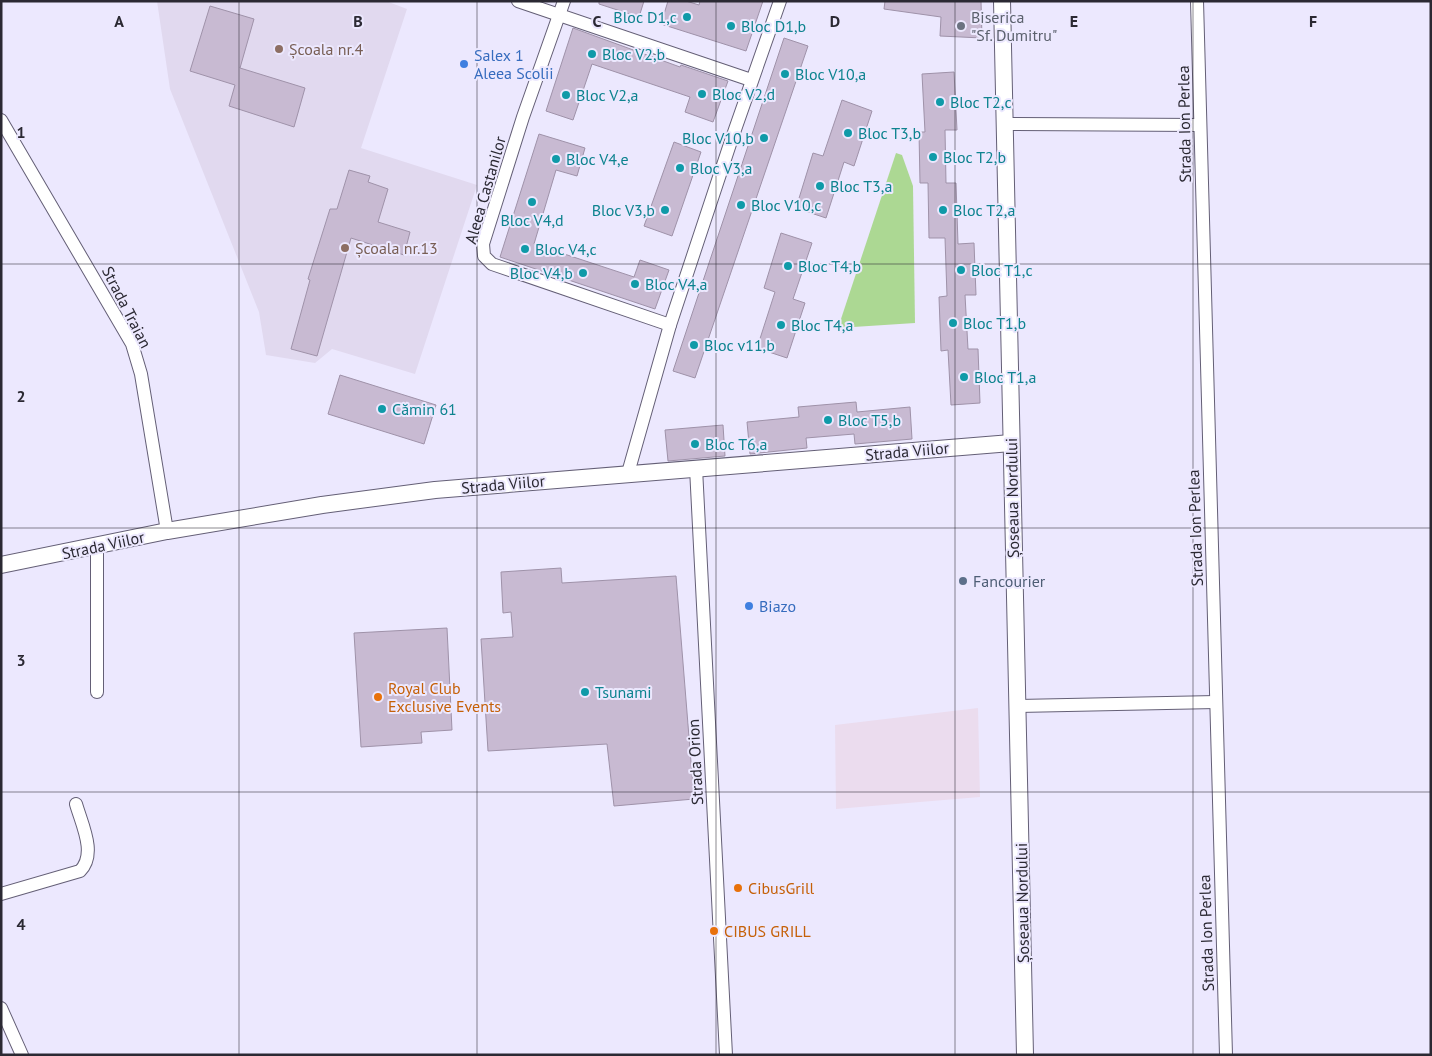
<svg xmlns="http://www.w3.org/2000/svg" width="1432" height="1056" font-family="'PT Sans',sans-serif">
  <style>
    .commercial { fill: #ebdcee }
    .education { fill: #e1d9ef }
    .green { fill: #acd893 }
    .building { fill: #c8bad2; stroke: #9f92a9 }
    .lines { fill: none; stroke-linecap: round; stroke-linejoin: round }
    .minor-casing { stroke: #645f76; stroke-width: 14 }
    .tertiary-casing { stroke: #645f76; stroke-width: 18 }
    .minor { stroke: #fff; stroke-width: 12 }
    .tertiary { stroke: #fff; stroke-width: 16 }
    .grid { fill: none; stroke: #2b2933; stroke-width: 1; stroke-opacity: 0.55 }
    .culture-dot { fill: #0f9aa8; stroke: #ece8fe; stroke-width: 2 }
    .worship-dot { fill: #6b7280; stroke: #ece8fe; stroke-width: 2 }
    .education-dot { fill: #8d6e63; stroke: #ece8fe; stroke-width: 2 }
    .shop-dot { fill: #3f7fe0; stroke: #ece8fe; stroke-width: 2 }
    .service-dot { fill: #5c6f8a; stroke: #ece8fe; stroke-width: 2 }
    .food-dot { fill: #e8710a; stroke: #ece8fe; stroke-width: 2 }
    .labels { text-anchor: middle; stroke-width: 4; stroke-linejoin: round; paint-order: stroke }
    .culture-label { font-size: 16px; fill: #0d838f; stroke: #ece8fe; text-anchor: start }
    .worship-label { font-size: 16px; fill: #5b616d; stroke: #ece8fe; text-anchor: start }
    .education-label { font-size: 16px; fill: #785e54; stroke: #ece8fe; text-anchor: start }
    .shop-label { font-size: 16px; fill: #366cbe; stroke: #ece8fe; text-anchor: start }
    .street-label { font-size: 16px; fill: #2b2933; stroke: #ece8fe }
    .service-label { font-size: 16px; fill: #4e5e75; stroke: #ece8fe; text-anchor: start }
    .food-label { font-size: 16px; fill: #c56008; stroke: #ece8fe; text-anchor: start }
    .grid-label { font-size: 16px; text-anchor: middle; font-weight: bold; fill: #2b2933; stroke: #ece8fe; stroke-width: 4; stroke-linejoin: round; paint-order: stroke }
  </style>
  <rect width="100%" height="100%" fill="#ece8fe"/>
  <!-- commercial -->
  <polygon class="commercial" points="978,708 980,797 836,809 835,725"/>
  <!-- education -->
  <polygon class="education" points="157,1 386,1 407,9 361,148 477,185 415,374 332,349 315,363 266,355 259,312 170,89"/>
  <!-- green -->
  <polygon class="green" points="896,153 902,155 913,186 915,323 838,328"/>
  <!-- building -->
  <g class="building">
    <polygon points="599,1 644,1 639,17 599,4"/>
    <polygon points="668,1 686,1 699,5 700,1 763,1 746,51 661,24"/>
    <polygon points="885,1 981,1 982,38 940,36 941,17 884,9"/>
    <polygon points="210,6 254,19 240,68 305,88 294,127 229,106 235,85 190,71"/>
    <polygon points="573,28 680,67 681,65 728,81 713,122 685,112 690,97 592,64 573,120 546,111"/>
    <polygon points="784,38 808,46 695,378 673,371"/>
    <polygon points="954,72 957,130 945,130 946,183 956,183 958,244 974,243 976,295 965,295 968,349 978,349 980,403 951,405 948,350 941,351 939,297 947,296 945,238 929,238 928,183 920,183 919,132 925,132 922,74"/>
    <polygon points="842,100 872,111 854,166 844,162 826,218 796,208 813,153 823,156"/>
    <polygon points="539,134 585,148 577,176 556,170 534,244 634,277 640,260 669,270 655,309 500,257"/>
    <polygon points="674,142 701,152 672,236 644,226"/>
    <polygon points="349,170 370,176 368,182 388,189 378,222 410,232 404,255 351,238 317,356 291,349 310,280 308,279 330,209 337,209"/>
    <polygon points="781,233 812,243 793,299 805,303 787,358 757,348 775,292 764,288"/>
    <polygon points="340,375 436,405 424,444 328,414"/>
    <polygon points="856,402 857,412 910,407 912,439 855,444 854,434 806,438 807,448 750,454 747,422 799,417 798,407"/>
    <polygon points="723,425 725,456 668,461 665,430"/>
    <polygon points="561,568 562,583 676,576 694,799 614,806 607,744 488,751 481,639 513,637 511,612 503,613 501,572"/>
    <polygon points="447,628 452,730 421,732 422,743 361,747 354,633"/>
  </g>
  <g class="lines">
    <defs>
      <g id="minor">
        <polyline points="518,1 751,80"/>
        <polyline points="564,1 523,117 483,244 484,256 492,264 670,325"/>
        <polyline points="1197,1 1226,1055"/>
        <polyline points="1,120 132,344 141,374 167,531"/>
        <polyline points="1004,124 1200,125"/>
        <polyline points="696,468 726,1055"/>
        <polyline points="628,473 670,325 731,141 780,1"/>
        <polyline points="97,547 97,692"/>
        <polyline points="1018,706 1216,702"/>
        <path d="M1 894 80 871C97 854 82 825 76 804"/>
        <polyline points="1,1008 22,1055"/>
      </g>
      <g id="tertiary">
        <polyline points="1002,1 1025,1055"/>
        <polyline points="1,565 167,531 322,505 435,490 1011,443"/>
      </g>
    </defs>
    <!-- minor casing -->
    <use href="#minor" class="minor-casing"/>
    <!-- tertiary casing -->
    <use href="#tertiary" class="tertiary-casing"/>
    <!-- minor -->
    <use href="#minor" class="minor"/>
    <!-- tertiary -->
    <use href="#tertiary" class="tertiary"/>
  </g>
  <!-- grid -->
  <path class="grid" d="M239 1V1055M477 1V1055M716 1V1055M955 1V1055M1193 1V1055M1 264H1431M1 528H1431M1 792H1431"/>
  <!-- markers -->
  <g class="culture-dot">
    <circle cx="687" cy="17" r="5"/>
    <circle cx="731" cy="26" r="5"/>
    <circle cx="592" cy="54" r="5"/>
    <circle cx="785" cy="74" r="5"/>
    <circle cx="702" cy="94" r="5"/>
    <circle cx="566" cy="95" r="5"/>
    <circle cx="940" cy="102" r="5"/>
    <circle cx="848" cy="133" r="5"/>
    <circle cx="764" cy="138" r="5"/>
    <circle cx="933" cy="157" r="5"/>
    <circle cx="556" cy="159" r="5"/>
    <circle cx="680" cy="168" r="5"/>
    <circle cx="820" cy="186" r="5"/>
    <circle cx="532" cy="202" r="5"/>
    <circle cx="741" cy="205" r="5"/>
    <circle cx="665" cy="210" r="5"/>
    <circle cx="943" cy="210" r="5"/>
    <circle cx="525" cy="249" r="5"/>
    <circle cx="788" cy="266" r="5"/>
    <circle cx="961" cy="270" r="5"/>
    <circle cx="583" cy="273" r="5"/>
    <circle cx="635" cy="284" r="5"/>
    <circle cx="953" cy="323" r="5"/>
    <circle cx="781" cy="325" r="5"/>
    <circle cx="694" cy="345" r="5"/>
    <circle cx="964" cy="377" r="5"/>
    <circle cx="382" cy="409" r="5"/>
    <circle cx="828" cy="420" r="5"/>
    <circle cx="695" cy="444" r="5"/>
    <circle cx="585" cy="692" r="5"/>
  </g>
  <circle class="worship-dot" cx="961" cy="26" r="5"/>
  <g class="education-dot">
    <circle cx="279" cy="49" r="5"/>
    <circle cx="345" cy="248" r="5"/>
  </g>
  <g class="shop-dot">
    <circle cx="464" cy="64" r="5"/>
    <circle cx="749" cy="606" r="5"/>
  </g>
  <circle class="service-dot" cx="963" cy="581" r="5"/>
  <g class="food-dot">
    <circle cx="378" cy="697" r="5"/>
    <circle cx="738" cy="888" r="5"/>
    <circle cx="714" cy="931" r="5"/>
  </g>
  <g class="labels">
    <!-- culture labels -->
    <g class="culture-label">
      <text x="677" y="23" text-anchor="end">Bloc D1,c</text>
      <text x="741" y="32">Bloc D1,b</text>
      <text x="602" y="60">Bloc V2,b</text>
      <text x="795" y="80">Bloc V10,a</text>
      <text x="712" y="100">Bloc V2,d</text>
      <text x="576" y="101">Bloc V2,a</text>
      <text x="950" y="108">Bloc T2,c</text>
      <text x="858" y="139">Bloc T3,b</text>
      <text x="754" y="144" text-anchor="end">Bloc V10,b</text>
      <text x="943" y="163">Bloc T2,b</text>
      <text x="566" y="165">Bloc V4,e</text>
      <text x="690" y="174">Bloc V3,a</text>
      <text x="830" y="192">Bloc T3,a</text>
      <text x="751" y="211">Bloc V10,c</text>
      <text x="655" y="216" text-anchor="end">Bloc V3,b</text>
      <text x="953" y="216">Bloc T2,a</text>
      <text x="532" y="226" text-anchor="middle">Bloc V4,d</text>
      <text x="535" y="255">Bloc V4,c</text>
      <text x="798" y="272">Bloc T4,b</text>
      <text x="971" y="276">Bloc T1,c</text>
      <text x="573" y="279" text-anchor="end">Bloc V4,b</text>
      <text x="645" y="290">Bloc V4,a</text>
      <text x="963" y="329">Bloc T1,b</text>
      <text x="791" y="331">Bloc T4,a</text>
      <text x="704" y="351">Bloc v11,b</text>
      <text x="974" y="383">Bloc T1,a</text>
      <text x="392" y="415">Cămin 61</text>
      <text x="838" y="426">Bloc T5,b</text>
      <text x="705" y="450">Bloc T6,a</text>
      <text x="595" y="698">Tsunami</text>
    </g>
    <!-- worship labels -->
    <g class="worship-label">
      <text x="971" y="23">Biserica<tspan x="971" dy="18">"Sf. Dumitru"</tspan></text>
    </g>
    <!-- education labels -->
    <g class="education-label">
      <text x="289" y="55">Școala nr.4</text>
      <text x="355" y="254">Școala nr.13</text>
    </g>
    <!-- shop labels -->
    <g class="shop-label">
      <text x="474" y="61">Salex 1<tspan x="474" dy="18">Aleea Scolii</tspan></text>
      <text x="759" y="612">Biazo</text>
    </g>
    <!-- street labels -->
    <g class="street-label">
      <text transform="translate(1184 124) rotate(-91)" y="6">Strada Ion Perlea</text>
      <text transform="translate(485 190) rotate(-74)" y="6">Aleea Castanilor</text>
      <text transform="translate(127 307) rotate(63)" y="6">Strada Traian</text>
      <text transform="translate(907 451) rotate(-5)" y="6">Strada Viilor</text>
      <text transform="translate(503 484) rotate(-5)" y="6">Strada Viilor</text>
      <text transform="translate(1012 498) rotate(-91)" y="6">Șoseaua Nordului</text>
      <text transform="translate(1195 528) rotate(-92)" y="6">Strada Ion Perlea</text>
      <text transform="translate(103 545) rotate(-12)" y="6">Strada Viilor</text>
      <text transform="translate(695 762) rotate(-93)" y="6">Strada Orion</text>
      <text transform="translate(1022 903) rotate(-91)" y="6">Șoseaua Nordului</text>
      <text transform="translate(1206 933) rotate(-92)" y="6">Strada Ion Perlea</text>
    </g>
    <!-- service labels -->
    <g class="service-label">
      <text x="973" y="587">Fancourier</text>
    </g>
    <!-- food labels -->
    <g class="food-label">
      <text x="388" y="694">Royal Club<tspan x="388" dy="18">Exclusive Events</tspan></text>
      <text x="748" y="894">CibusGrill</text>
      <text x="724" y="937">CIBUS GRILL</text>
    </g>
  </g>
  <g class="grid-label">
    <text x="119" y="27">A</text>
    <text x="358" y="27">B</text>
    <text x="597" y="27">C</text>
    <text x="835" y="27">D</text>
    <text x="1074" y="27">E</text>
    <text x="1313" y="27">F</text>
    <text x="21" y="138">1</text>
    <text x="21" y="402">2</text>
    <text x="21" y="666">3</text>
    <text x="21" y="930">4</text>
  </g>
  <!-- border -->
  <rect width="1432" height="1056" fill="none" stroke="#2b2933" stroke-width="5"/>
</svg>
